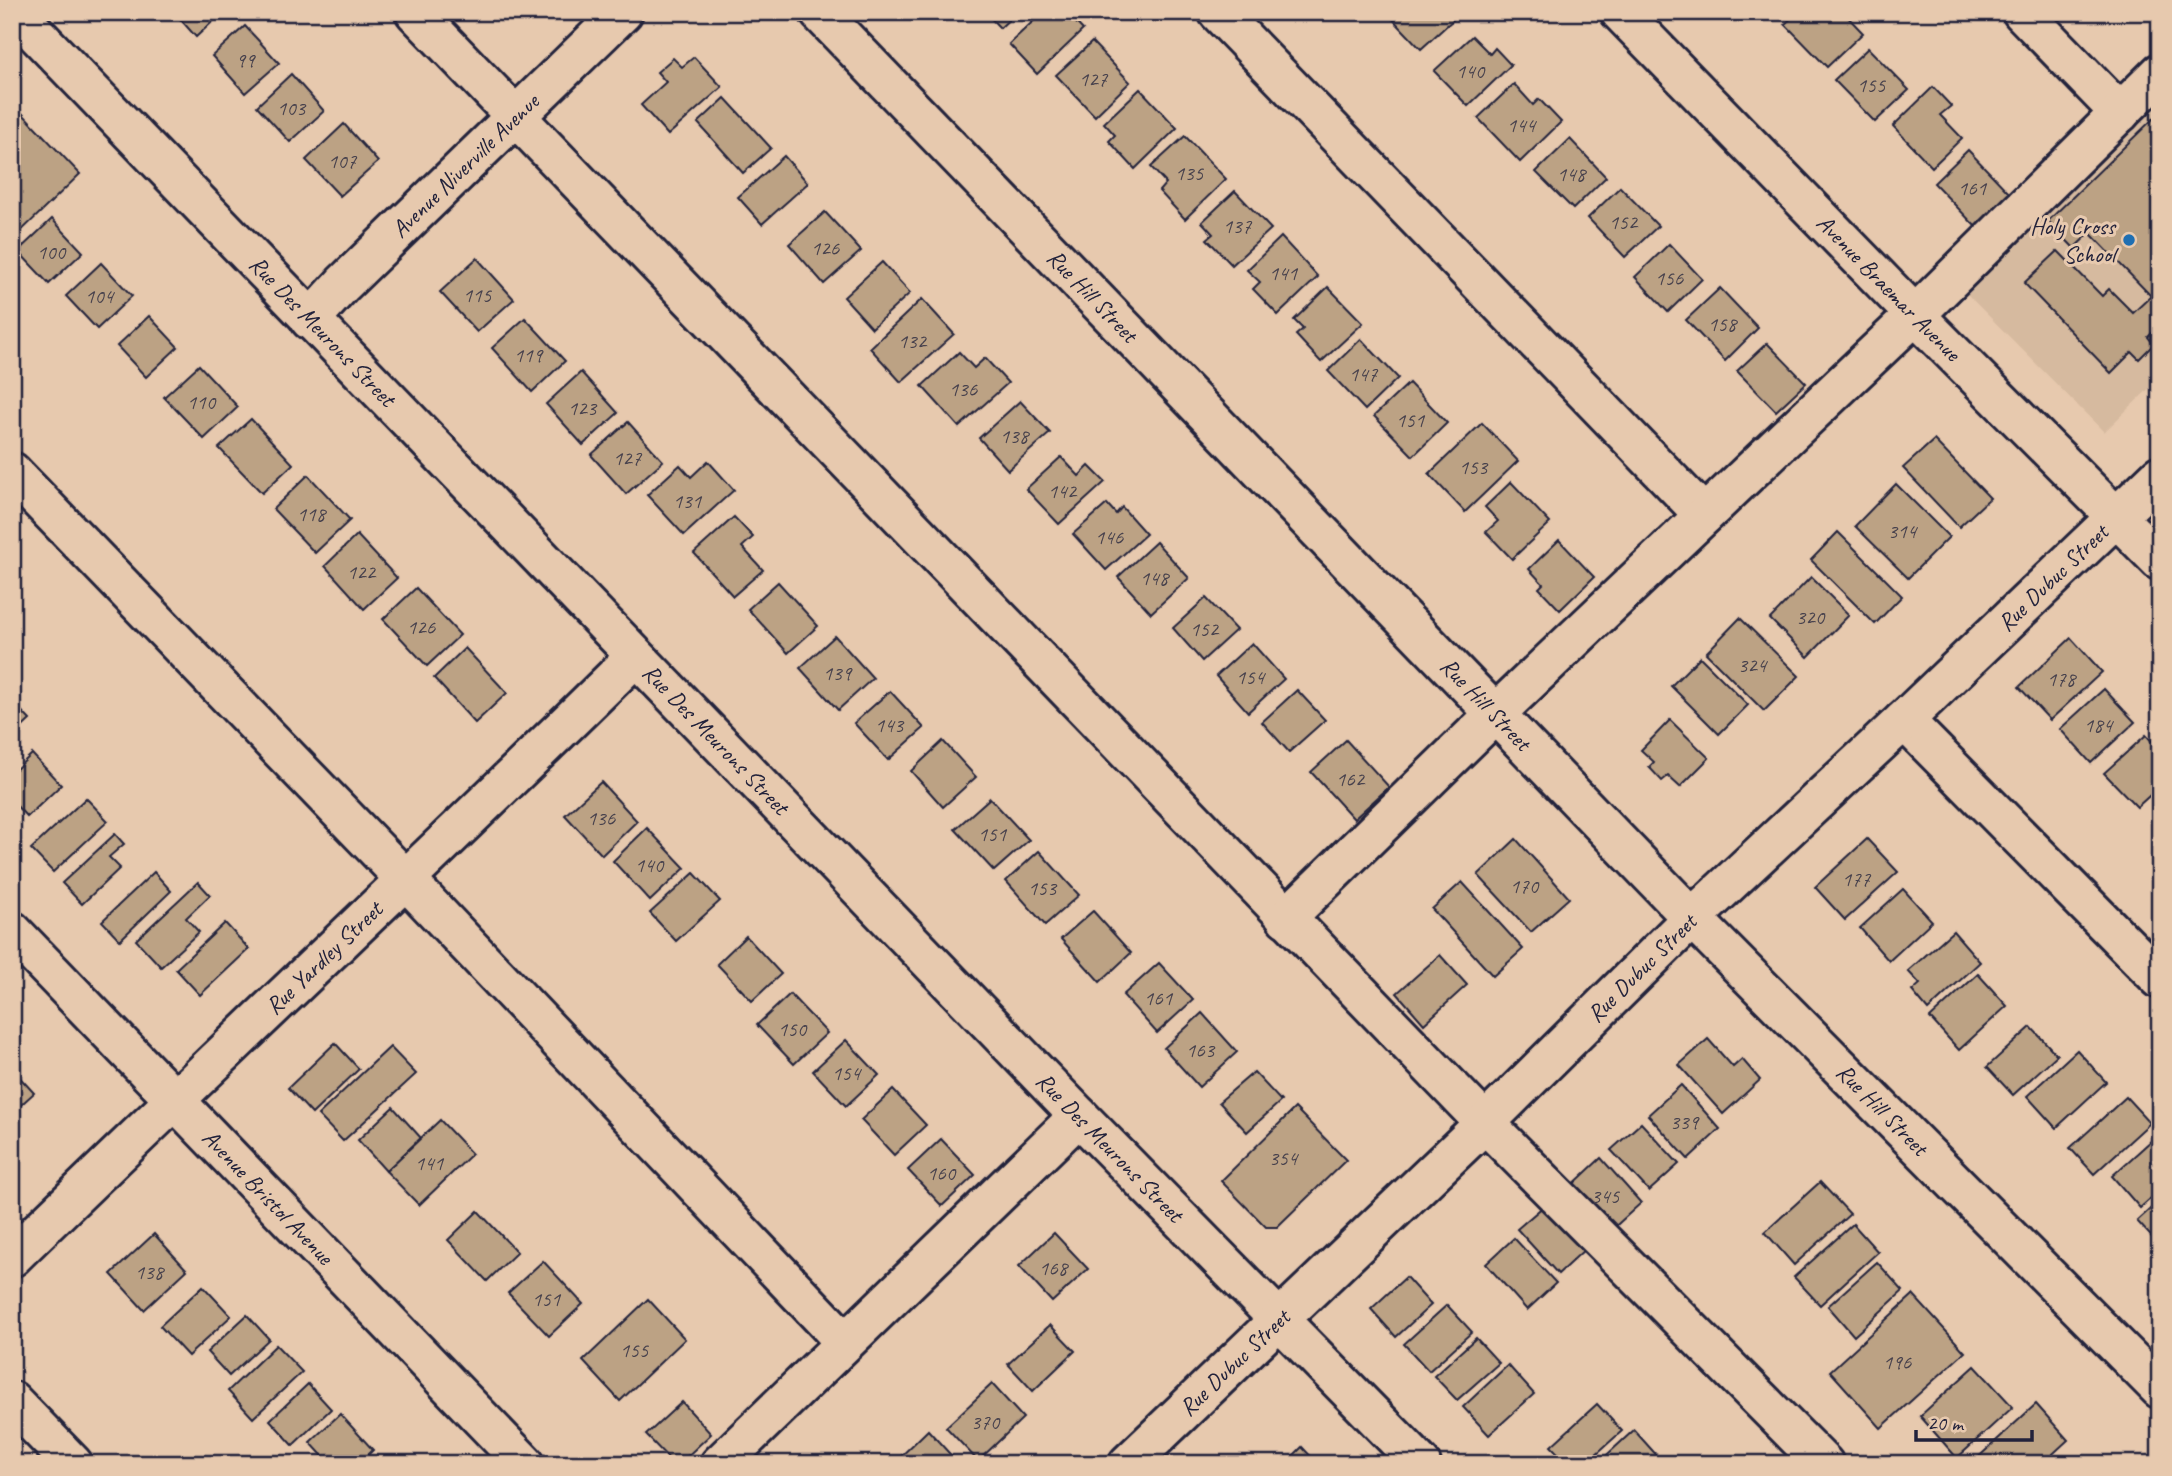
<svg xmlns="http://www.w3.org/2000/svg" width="2172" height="1476" font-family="Caveat,sans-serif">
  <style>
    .built { fill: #d6ba9f }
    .building { fill: #bca284; stroke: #22223b; stroke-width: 2 }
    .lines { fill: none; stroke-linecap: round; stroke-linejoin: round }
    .minor-casing { stroke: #22223b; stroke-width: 44 }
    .minor { stroke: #e7c9ae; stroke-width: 38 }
    .poi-dot { fill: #1f6fb2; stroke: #e7c9ae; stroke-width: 2.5 }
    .labels { text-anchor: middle; stroke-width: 6; stroke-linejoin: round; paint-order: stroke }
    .number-label { font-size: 21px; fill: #48424d }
    .street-label { font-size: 24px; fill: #22223b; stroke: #e7c9ae }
    .poi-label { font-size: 24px; fill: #22223b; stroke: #e7c9ae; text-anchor: end }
  </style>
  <rect width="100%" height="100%" fill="#e7c9ae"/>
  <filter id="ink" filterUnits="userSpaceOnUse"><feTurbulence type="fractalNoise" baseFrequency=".0143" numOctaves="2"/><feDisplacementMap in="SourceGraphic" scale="14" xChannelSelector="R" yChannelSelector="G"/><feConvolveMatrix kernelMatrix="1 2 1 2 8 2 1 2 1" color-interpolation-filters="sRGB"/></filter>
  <g filter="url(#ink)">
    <!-- built -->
    <polygon class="built" points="2160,87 2160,378 2104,432 1957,284"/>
    <!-- building -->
    <g class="building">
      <polygon points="174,12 223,12 196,37"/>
      <polygon points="985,12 1017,12 1000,28"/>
      <polygon points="1043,12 1066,12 1083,30 1037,74 1009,44"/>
      <polygon points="1386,12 1447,12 1454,19 1421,49"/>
      <polygon points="1798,12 1843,12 1863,33 1827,67 1785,24"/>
      <polygon points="245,26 279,63 245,93 212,56"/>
      <polygon points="1472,36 1490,54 1495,48 1511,65 1468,106 1434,71"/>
      <polygon points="1092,42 1130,82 1095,116 1056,75"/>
      <polygon points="1868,48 1909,90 1875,122 1834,80"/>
      <polygon points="694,57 722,87 668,135 641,105 666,82 657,72 673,58 682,67"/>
      <polygon points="291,74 324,111 290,142 257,106"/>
      <polygon points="1514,84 1533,105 1539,99 1561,122 1520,162 1478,118"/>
      <polygon points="1933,87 1951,106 1940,115 1962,138 1932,167 1893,126"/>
      <polygon points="1140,89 1177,128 1135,169 1109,141 1115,135 1104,123"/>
      <polygon points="725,98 771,148 743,173 698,123"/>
      <polygon points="20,111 80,174 12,240 12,119"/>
      <polygon points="2160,112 2160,341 2152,333 2148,337 2154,344 2139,359 2132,352 2111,373 2024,283 2058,251 2102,296 2109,289 2133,313 2151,296 2090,233 2074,248 2048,221"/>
      <polygon points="344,124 378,162 340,196 306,160"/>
      <polygon points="1185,136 1226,179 1185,219 1159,191 1166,183 1151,167"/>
      <polygon points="1570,139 1606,177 1573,209 1536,172"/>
      <polygon points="1968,150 2010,194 1976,227 1934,183"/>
      <polygon points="784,156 808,183 762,224 738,197"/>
      <polygon points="1620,187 1658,226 1625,257 1588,218"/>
      <polygon points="1235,191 1271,229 1232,265 1207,239 1213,234 1202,222"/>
      <polygon points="825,212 861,251 824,284 789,244"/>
      <polygon points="52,219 83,252 49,284 18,251"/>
      <polygon points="1281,237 1318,277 1278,315 1253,289 1260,282 1247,270"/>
      <polygon points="1669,244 1702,279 1668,312 1635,277"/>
      <polygon points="477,258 514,299 477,332 440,292"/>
      <polygon points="882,262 910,293 872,328 844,297"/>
      <polygon points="101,263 132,296 97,329 66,296"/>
      <polygon points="1328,287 1363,323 1321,362 1296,335 1303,329 1294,320"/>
      <polygon points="1720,288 1758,328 1725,361 1686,320"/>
      <polygon points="922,299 954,334 901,382 870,348"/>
      <polygon points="149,316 178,347 146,377 117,346"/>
      <polygon points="525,318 565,361 532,392 492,348"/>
      <polygon points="1361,339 1398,378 1365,410 1328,371"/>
      <polygon points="1767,343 1806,383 1776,411 1737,371"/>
      <polygon points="959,352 974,368 985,358 1008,383 959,427 922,386"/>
      <polygon points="199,365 238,407 204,439 164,397"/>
      <polygon points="581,372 618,413 583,445 546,404"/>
      <polygon points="1409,383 1447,423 1413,456 1374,416"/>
      <polygon points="1020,401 1050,433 1008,470 979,438"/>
      <polygon points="251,419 293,464 262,493 219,448"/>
      <polygon points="628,422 663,461 626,494 591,455"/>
      <polygon points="1482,423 1518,461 1465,512 1429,474"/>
      <polygon points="1934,440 1990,498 1959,527 1903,468"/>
      <polygon points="1061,457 1079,476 1089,466 1105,482 1059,524 1026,489"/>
      <polygon points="708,461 734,490 684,535 647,495 680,465 691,477"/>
      <polygon points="308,475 350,520 315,553 273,509"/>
      <polygon points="1511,482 1550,523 1512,559 1486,532 1498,521 1485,507"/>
      <polygon points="1896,484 1949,537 1908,578 1855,526"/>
      <polygon points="1107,504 1116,514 1122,507 1146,534 1106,570 1073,534"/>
      <polygon points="734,517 753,537 742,547 763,570 733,596 694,553"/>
      <polygon points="1838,532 1902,596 1875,624 1811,560"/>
      <polygon points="357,535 397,578 364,609 325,566"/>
      <polygon points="1559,540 1594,577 1560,610 1539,588 1543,584 1529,569"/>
      <polygon points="1156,542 1189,578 1151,613 1118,577"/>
      <polygon points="1811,577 1849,615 1808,657 1770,619"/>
      <polygon points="778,582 818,626 788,653 748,609"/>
      <polygon points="416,588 460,635 427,666 383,619"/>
      <polygon points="1206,598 1236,630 1202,661 1173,628"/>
      <polygon points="1740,618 1799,676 1764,711 1706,653"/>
      <polygon points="835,636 873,678 838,710 800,668"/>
      <polygon points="2071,638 2102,672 2050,720 2019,687"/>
      <polygon points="1252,643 1284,679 1248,712 1216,676"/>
      <polygon points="465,648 507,693 475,723 434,678"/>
      <polygon points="1700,657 1748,705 1719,734 1671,686"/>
      <polygon points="2104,689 2135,722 2091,763 2060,729"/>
      <polygon points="1297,690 1325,720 1289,752 1262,722"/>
      <polygon points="890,691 924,728 888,760 854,723"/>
      <polygon points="12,701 30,720 12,737"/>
      <polygon points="1670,720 1709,758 1680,787 1668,776 1662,781 1649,767 1654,762 1641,750"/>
      <polygon points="2146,735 2160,750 2160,786 2137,807 2104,773"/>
      <polygon points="1346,740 1389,787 1354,819 1311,772"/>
      <polygon points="943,741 976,777 943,807 911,771"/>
      <polygon points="32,754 61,785 27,817 12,801 12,773"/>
      <polygon points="601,782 637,821 602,855 565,815"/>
      <polygon points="86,798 108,821 53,872 31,849"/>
      <polygon points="990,798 1029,840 994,871 955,829"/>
      <polygon points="647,828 685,868 650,901 613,861"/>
      <polygon points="115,834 124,844 109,857 120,868 82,904 62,883"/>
      <polygon points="1516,839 1569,898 1531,932 1478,875"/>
      <polygon points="1867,839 1898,872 1845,920 1815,887"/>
      <polygon points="1039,851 1079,895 1045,925 1006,881"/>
      <polygon points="154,872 171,891 120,940 102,921"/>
      <polygon points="694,873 720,901 676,941 650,913"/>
      <polygon points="198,882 210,895 186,918 199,932 161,967 136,940"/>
      <polygon points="1462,882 1523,949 1493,976 1432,909"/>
      <polygon points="1903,889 1932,921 1889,961 1860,928"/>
      <polygon points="1093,911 1131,953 1100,982 1061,939"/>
      <polygon points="225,923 249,949 200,995 176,969"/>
      <polygon points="1953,931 1980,962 1928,1010 1912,991 1920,984 1908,971"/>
      <polygon points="746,936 781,974 752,1001 717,964"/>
      <polygon points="1440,955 1467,985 1424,1024 1397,993"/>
      <polygon points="1159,963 1193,1000 1157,1033 1123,995"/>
      <polygon points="1978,974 2007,1006 1959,1050 1930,1018"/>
      <polygon points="790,994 827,1033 794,1064 757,1025"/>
      <polygon points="1202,1013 1237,1052 1199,1087 1164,1048"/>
      <polygon points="2031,1027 2057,1055 2013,1095 1987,1067"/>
      <polygon points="1708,1039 1733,1067 1742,1059 1760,1080 1723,1114 1679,1065"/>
      <polygon points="846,1040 879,1075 846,1106 813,1071"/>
      <polygon points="335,1043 359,1069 312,1114 288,1088"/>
      <polygon points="390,1047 416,1074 343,1141 318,1115"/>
      <polygon points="2077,1050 2106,1082 2056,1128 2027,1096"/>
      <polygon points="12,1069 34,1093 12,1113"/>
      <polygon points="1254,1072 1281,1101 1247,1132 1219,1102"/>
      <polygon points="1681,1085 1720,1129 1688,1159 1648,1115"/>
      <polygon points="893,1090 926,1125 894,1155 861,1120"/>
      <polygon points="2126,1097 2150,1123 2094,1174 2070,1148"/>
      <polygon points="393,1107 421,1138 386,1171 358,1140"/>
      <polygon points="1295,1108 1346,1160 1277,1227 1266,1227 1221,1181"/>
      <polygon points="440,1120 472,1154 419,1205 386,1171"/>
      <polygon points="1641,1123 1679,1164 1649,1191 1611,1150"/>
      <polygon points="941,1139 975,1175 942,1206 908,1170"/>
      <polygon points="2152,1140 2160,1149 2160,1190 2140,1208 2112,1176"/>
      <polygon points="1601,1158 1641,1203 1608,1233 1568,1189"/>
      <polygon points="1820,1182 1850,1214 1794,1265 1765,1232"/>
      <polygon points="2160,1200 2160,1246 2137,1221"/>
      <polygon points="1545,1205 1585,1249 1558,1274 1517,1229"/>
      <polygon points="478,1211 517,1252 487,1281 448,1240"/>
      <polygon points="1853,1224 1878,1252 1820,1305 1794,1277"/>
      <polygon points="1054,1233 1088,1269 1052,1302 1019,1266"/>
      <polygon points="154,1234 187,1270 144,1310 111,1274"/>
      <polygon points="1514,1238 1556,1283 1527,1310 1486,1264"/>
      <polygon points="543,1261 583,1304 549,1336 508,1293"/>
      <polygon points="1877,1262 1903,1291 1854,1336 1828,1306"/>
      <polygon points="1406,1277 1431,1305 1396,1337 1371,1309"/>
      <polygon points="203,1286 231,1316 188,1356 160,1326"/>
      <polygon points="1913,1295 1965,1352 1881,1428 1830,1371"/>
      <polygon points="648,1299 685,1339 620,1401 583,1361"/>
      <polygon points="1447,1305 1472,1332 1429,1371 1404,1344"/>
      <polygon points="247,1315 269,1339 229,1376 207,1352"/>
      <polygon points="1050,1325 1075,1351 1033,1391 1008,1364"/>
      <polygon points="1476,1338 1499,1363 1457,1400 1434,1376"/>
      <polygon points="276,1345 302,1372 253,1418 228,1391"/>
      <polygon points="1508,1365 1534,1394 1489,1435 1463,1407"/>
      <polygon points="1975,1366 2013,1407 1957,1458 1920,1416"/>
      <polygon points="308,1384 331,1409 293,1445 270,1420"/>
      <polygon points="992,1384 1023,1418 978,1461 946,1427"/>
      <polygon points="682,1402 711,1434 679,1464 674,1464 646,1435"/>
      <polygon points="1597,1404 1622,1431 1585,1464 1568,1464 1551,1446"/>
      <polygon points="2036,1404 2068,1440 2042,1464 1971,1464"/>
      <polygon points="340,1414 373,1450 359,1464 330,1464 310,1442"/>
      <polygon points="928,1430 959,1464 893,1464"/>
      <polygon points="1634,1430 1660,1459 1655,1464 1597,1464"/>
      <polygon points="1302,1447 1318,1464 1285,1464"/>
    </g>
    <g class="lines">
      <defs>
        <g id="minor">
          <path id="s1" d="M15 12 1079 1116 1421 1464"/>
          <polyline points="415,12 1485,1123 1824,1464"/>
          <path id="s2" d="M819 12 1692 918 2160 1389"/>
          <polyline points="1218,12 1704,515"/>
          <path id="s3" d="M1620 12 1915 315 2160 561"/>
          <polyline points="2022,12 2120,113"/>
          <path id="s4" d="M310 320 343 284 623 12"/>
          <polyline points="12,472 406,880 845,1342"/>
          <polyline points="1904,720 2160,979"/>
          <polyline points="1286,918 1495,714 1915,315 2160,73"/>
          <path id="s5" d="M12 931 525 1464"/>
          <path id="s6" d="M12 1257C219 1056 430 859 635 657"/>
          <polyline points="12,1401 73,1464"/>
          <polyline points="720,1464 1079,1116"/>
          <path id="s7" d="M1128 1464 1485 1123 1692 918 1904 720 2160 475"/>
        </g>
      </defs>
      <!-- minor casing -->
      <use href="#minor" class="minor-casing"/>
      <!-- minor -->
      <use href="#minor" class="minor"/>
    </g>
  </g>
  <!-- markers -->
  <circle class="poi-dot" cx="2129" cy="240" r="7"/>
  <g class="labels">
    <!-- number labels -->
    <g class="number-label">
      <text x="245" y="67">99</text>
      <text x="1470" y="78">140</text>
      <text x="1093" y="86">127</text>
      <text x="1871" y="92">155</text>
      <text x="291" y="115">103</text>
      <text x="1521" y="132">144</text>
      <text x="342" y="168">107</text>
      <text x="1189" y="180">135</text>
      <text x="1571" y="181">148</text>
      <text x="1972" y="195">161</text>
      <text x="1623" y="229">152</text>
      <text x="1237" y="233">137</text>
      <text x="825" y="255">126</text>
      <text x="51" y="259">100</text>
      <text x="1283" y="280">141</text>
      <text x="1669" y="285">156</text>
      <text x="477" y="302">115</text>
      <text x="99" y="303">104</text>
      <text x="1722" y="331">158</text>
      <text x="912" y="348">132</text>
      <text x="528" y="362">119</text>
      <text x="1363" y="381">147</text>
      <text x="963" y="396">136</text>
      <text x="201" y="409">110</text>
      <text x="582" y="415">123</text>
      <text x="1410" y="427">151</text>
      <text x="1014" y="443">138</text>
      <text x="627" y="465">127</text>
      <text x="1473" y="474">153</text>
      <text x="1062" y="498">142</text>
      <text x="687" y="508">131</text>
      <text x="311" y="521">118</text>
      <text x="1902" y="538">314</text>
      <text x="1109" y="544">146</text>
      <text x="361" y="579">122</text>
      <text x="1154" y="585">148</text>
      <text x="1810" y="624">320</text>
      <text x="421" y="634">126</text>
      <text x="1204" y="636">152</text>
      <text x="1752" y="672">324</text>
      <text x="837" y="680">139</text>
      <text x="1250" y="684">154</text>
      <text x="2061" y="686">178</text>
      <text x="889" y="732">143</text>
      <text x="2098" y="732">184</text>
      <text x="1350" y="786">162</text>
      <text x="601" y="825">136</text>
      <text x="992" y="841">151</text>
      <text x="649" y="872">140</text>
      <text x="1856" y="886">177</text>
      <text x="1524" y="893">170</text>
      <text x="1042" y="895">153</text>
      <text x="1158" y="1005">161</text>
      <text x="792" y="1036">150</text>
      <text x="1200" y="1057">163</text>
      <text x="846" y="1080">154</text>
      <text x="1684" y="1129">339</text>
      <text x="1283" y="1165">354</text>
      <text x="429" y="1170">141</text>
      <text x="941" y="1180">160</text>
      <text x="1605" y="1203">345</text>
      <text x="1053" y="1275">168</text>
      <text x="149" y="1279">138</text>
      <text x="546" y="1306">151</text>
      <text x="634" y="1357">155</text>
      <text x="1897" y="1369">196</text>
      <text x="985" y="1429">370</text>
    </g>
    <!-- street labels -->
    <g class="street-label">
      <text dy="8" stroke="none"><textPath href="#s4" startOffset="219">Avenue Niverville Avenue</textPath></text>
      <text dy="8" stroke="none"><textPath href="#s3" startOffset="385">Avenue Braemar Avenue</textPath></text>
      <text dy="8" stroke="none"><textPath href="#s2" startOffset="394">Rue Hill Street</textPath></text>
      <text dy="8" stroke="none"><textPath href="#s1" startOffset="443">Rue Des Meurons Street</textPath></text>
      <text dy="8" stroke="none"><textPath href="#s7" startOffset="1281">Rue Dubuc Street</textPath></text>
      <text dy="8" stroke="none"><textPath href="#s2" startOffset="961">Rue Hill Street</textPath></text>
      <text dy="8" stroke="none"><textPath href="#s1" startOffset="1010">Rue Des Meurons Street</textPath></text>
      <text dy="8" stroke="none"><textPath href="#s6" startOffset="432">Rue Yardley Street</textPath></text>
      <text dy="8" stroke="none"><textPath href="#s7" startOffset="714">Rue Dubuc Street</textPath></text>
      <text dy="8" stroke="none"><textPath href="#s2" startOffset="1528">Rue Hill Street</textPath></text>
      <text dy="8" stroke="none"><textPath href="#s1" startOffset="1577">Rue Des Meurons Street</textPath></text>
      <text dy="8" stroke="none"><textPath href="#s5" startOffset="369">Avenue Bristol Avenue</textPath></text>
      <text dy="8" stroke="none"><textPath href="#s7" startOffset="147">Rue Dubuc Street</textPath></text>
    </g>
    <!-- poi labels -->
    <g class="poi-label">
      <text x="2115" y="234">Holy Cross<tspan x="2115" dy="28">School</tspan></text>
    </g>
  </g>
  <!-- margin -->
  <rect width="2172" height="1476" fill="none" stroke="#e7c9ae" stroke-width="42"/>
  <rect x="21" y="21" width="2130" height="1434" fill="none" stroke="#22223b" stroke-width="2.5" filter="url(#ink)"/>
  <!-- scale -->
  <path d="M1916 1430v10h116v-10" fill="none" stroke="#22223b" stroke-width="3.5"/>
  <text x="1927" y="1430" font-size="21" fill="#22223b" stroke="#e7c9ae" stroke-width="5" paint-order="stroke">20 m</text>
</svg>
